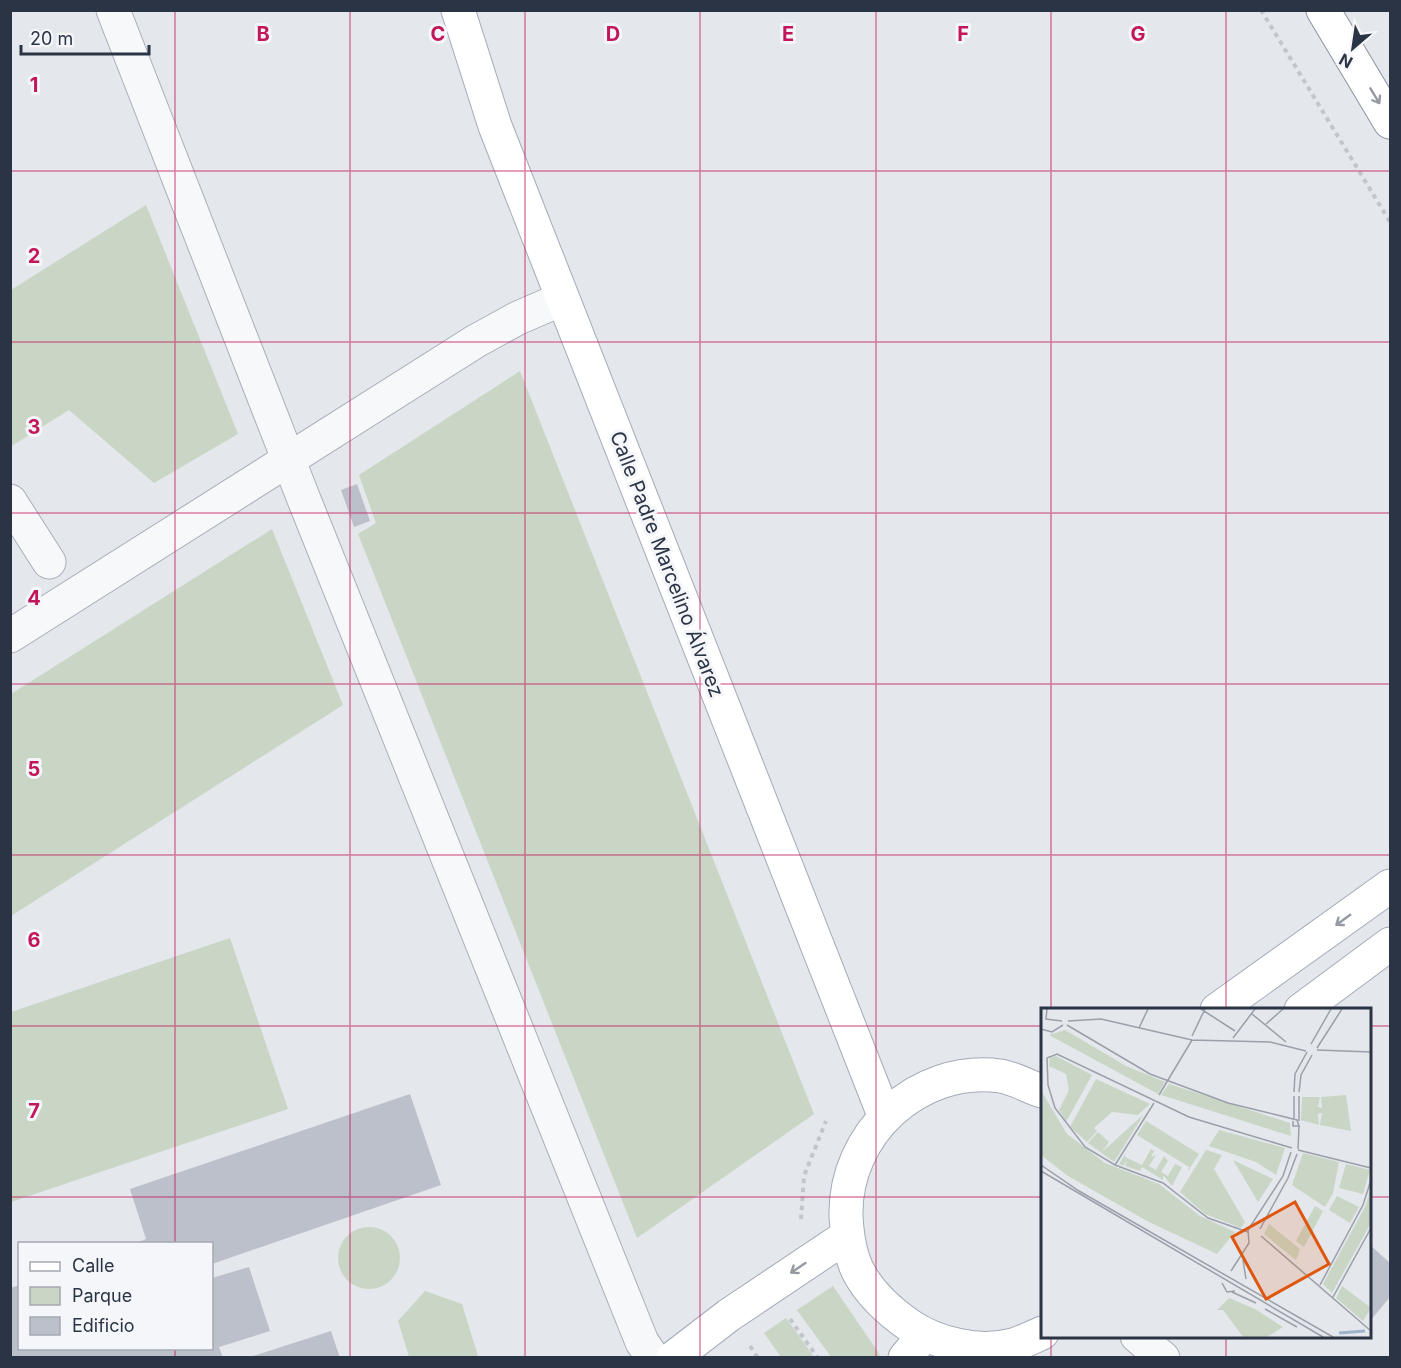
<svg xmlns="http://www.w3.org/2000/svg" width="1401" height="1368" font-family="Inter,sans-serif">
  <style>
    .green { fill: #c9d6c5 }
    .building { fill: #bbc0ca }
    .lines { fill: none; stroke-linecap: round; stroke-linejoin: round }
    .minor-casing { stroke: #a9aeb7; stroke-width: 35 }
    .major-casing { stroke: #a3abb8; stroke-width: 35 }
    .highway-casing { stroke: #8b94a3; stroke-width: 35 }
    .path { stroke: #c2c5cb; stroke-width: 4; stroke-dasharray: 4.5 4.5; stroke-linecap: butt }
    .minor { stroke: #f7f8fa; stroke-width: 33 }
    .major { stroke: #fff; stroke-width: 33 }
    .highway { stroke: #fff; stroke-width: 33 }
    .oneway { stroke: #959aa2 }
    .grid { fill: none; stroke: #c2185b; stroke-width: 1.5; stroke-opacity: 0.55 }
    .labels { text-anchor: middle; stroke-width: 6; stroke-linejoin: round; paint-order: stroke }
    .street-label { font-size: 20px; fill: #2b3445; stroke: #f4f6f9 }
    .inset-river { fill: none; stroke: #9fb4cc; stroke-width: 3 }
    .inset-road { fill: none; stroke: #9a9fa9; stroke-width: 1.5 }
    .view { fill: #df570f; fill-opacity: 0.15; stroke: #df570f; stroke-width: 3 }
    .inset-edge { fill: none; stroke: #2b3445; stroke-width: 3 }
    .grid-label { font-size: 20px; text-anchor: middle; font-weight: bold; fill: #c2185b; stroke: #f4f6f9; stroke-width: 6; stroke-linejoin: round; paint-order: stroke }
  </style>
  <rect width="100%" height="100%" fill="#e4e7ec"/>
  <!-- green -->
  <g class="green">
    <polygon points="146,205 238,434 154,483 69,410 10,447 11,290"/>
    <polygon points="520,371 814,1114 637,1238 358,534 376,523 359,475"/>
    <polygon points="272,529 343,705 11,916 11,694"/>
    <polygon points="230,938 288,1109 11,1202 11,1012"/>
    <circle cx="369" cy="1258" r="31"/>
    <polygon points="833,1286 880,1355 876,1357 831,1357 797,1310"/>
    <polygon points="425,1291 462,1304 478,1356 409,1357 398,1321"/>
    <polygon points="786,1318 814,1357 781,1357 764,1333"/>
  </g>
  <!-- building -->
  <g class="building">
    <polygon points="357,484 370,521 354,527 341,490"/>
    <polygon points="410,1094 441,1185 212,1264 212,1244 134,1244 146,1239 130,1189"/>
    <polygon points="1370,1245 1390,1263 1390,1297 1370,1321"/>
    <polygon points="249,1267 270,1331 219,1347 223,1358 10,1358 10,1288 20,1285 20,1348 212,1348 212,1278"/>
    <polygon points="331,1331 340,1358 250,1358 250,1357"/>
  </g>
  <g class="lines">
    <defs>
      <g id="minor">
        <polyline points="113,10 303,497 642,1342 653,1358"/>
        <polyline points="10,501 49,562"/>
        <polyline points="10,636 476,341 518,318 562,299"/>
        <polyline points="1137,1336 1163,1358"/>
      </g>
      <g id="major">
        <polyline points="458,10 495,126 884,1115"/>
        <polyline points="1217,1010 1390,886"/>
        <polyline points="1301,1010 1390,944"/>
        <path d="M1042 1091C1029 1087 1014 1078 1000 1076 917 1065 844 1135 846 1216 847 1235 850 1256 859 1273 871 1295 889 1311 909 1325 937 1344 979 1354 1013 1345 1023 1342 1033 1337 1042 1333"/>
        <polyline points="673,1358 729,1315 847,1236"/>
        <polyline points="905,1358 924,1335"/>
      </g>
      <polyline id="highway" points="1323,10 1390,122"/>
    </defs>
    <!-- minor casing -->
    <use href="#minor" class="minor-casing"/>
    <!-- major casing -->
    <use href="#major" class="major-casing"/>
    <!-- highway casing -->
    <use href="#highway" class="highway-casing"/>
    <!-- path -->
    <g class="path">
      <polyline points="1261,10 1390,222"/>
      <polyline points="801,1219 804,1176 826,1121"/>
      <polyline points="790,1319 818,1358"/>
      <polyline points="750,1346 758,1358"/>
    </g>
    <!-- minor -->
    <use href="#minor" class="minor"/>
    <!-- major -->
    <use href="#major" class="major"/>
    <!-- highway -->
    <use href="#highway" class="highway"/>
  </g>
  <!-- one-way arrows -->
  <defs><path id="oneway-shaft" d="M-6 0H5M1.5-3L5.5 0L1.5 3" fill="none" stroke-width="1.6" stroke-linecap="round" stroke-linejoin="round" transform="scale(1.5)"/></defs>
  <g class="oneway">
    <use href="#oneway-shaft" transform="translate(1375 96) rotate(59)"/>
    <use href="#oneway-shaft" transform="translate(1343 920) rotate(144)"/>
    <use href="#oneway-shaft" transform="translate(798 1268) rotate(146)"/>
  </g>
  <!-- grid -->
  <path class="grid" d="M175 10V1244M350 10V1358M525 10V1358M700 10V1358M876 10V1358M1051 10V1010M1226 10V1010M10 171H1390M10 342H1390M10 513H1390M10 684H1390M10 855H1390M10 1026H1042M1370 1026H1390M10 1197H1042M1370 1197H1390M1051 1336V1358M1226 1336V1358M175 1348V1358"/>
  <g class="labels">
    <!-- street labels -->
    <g class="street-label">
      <text transform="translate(667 564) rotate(69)" y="7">Calle Padre Marcelino Álvarez</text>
    </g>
  </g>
  <!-- overview -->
  <g transform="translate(1041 1008)">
    <rect width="330" height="330" fill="#e4e7ec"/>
    <path d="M24 22 85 58 124 74 117 86 8 27ZM0 40 1 84 26 126 64 155 118 176 159 208 194 224 176 246 108 214 27 168 0 147ZM15 48 51 67 25 114 18 102 28 82 25 66 8 58 9 50ZM55 71 109 96 97 107 71 104 53 120 56 123 46 134 29 119ZM128 76 249 115 250 128 120 87ZM305 87 310 123 279 117 281 105 277 106 278 117 260 112 261 89H279L277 99 281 100 280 89ZM103 106 73 154 47 135 57 124 68 134 61 144ZM105 113 158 146 147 163 148 159 96 127ZM178 122 244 140 235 167 215 154 168 138ZM110 141 113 143 110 149 115 147 108 158 115 162 123 148 127 153 120 164 127 168 134 156 141 159 131 178 122 167V172L101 159 99 163 84 158 86 152 82 158 78 156 85 145 84 149 101 157ZM165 142 181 147 173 161 204 214 200 220 164 206 139 184ZM262 145 298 154 292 185 284 199 251 177ZM192 152 232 171 217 194 207 177ZM305 156 329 162 322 186 298 180ZM330 178V215L291 285 282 276 325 197ZM296 188 318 199 309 215 288 202ZM274 198 282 203 263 239 255 233ZM228 216 259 241 255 252 223 226ZM301 278 330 300 322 313 295 290ZM188 290 214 301 242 319 226 329H202L182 302H176Z" fill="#c9d6c5"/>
    <path class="inset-river" d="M298 325 324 323"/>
    <path class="inset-road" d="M6 1 5 11 21 13M160 1 194 23M211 6 245 34M27 13 60 11 151 32 229 34 265 43M225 16 242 1M26 17 109 66 187 95 256 112 258 118H252V113M98 20 107 1M0 21 11 24 22 17M151 28 164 1M192 30 214 1M270 36 290 1M276 40 301 1M276 42 330 44M253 84 254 66 266 44M258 84 260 67 271 47M118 87 151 32M253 112V88M258 113V88M257 141 258 118M257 142 330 160M0 157 38 183 292 329M74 157 113 95M0 163 282 329M219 221 247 170 256 146M207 224 167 210 122 175 74 157 44 139 14 100 7 77 6 50 16 46 148 109 251 140M220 228 330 323M202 252 205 271M190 263 208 235 207 222 242 168 250 144M181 275 186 284 194 283M279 277 322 197 330 172M191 284 215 295M292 289 330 220M224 301 256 319"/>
    <path class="view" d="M254 194 288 256 225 291 191 229Z"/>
    <rect width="330" height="330" class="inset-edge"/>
  </g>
  <g class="grid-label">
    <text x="263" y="41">B</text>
    <text x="438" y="41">C</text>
    <text x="613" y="41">D</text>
    <text x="788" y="41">E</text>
    <text x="963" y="41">F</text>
    <text x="1138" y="41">G</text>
    <text x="34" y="92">1</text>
    <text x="34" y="263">2</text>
    <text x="34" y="434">3</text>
    <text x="34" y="605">4</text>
    <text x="34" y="776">5</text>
    <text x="34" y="947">6</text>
    <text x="34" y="1118">7</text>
  </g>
  <!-- border -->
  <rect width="1401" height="1368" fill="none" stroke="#2b3445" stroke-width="24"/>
  <!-- legend -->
  <rect x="18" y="1242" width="195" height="108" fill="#f4f6f9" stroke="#a4a8b1" stroke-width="1.5"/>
  <rect x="30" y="1262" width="30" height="9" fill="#ffffff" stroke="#a4a8b1" stroke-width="1.5"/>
  <text x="72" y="1272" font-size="18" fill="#2b3445">Calle</text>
  <rect x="30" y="1287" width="30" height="18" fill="#c9d6c5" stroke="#a4a8b1" stroke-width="1.5"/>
  <text x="72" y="1302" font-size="18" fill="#2b3445">Parque</text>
  <rect x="30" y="1317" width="30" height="18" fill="#bbc0ca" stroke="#a4a8b1" stroke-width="1.5"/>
  <text x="72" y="1332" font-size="18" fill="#2b3445">Edificio</text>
  <!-- north arrow -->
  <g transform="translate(1353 48) rotate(209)" stroke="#f4f6f9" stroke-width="4.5" paint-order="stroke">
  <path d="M0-4.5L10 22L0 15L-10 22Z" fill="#2b3445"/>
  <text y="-9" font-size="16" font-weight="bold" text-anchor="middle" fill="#2b3445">N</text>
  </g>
  <!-- scale -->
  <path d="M21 45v9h128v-9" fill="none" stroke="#2b3445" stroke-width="3"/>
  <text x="30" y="45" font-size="18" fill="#2b3445" stroke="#f4f6f9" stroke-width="4.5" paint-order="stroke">20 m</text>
</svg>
